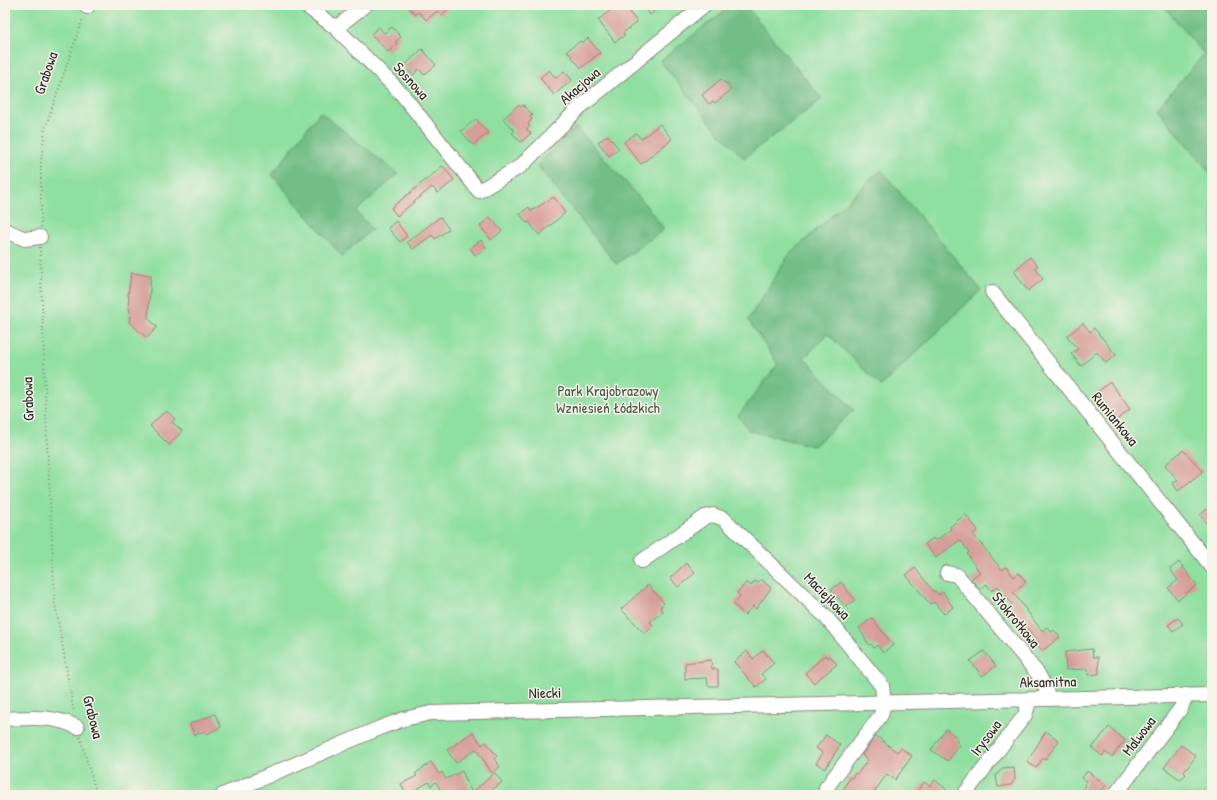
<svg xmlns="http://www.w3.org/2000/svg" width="1217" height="800" font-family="'Patrick Hand',sans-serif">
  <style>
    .green { fill: #8edfa0; stroke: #5c8566 }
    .forest { fill: #72be86; stroke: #4e7458 }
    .building { fill: #d69c96 }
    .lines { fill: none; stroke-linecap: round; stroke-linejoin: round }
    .minor-casing { stroke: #8d887a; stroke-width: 16 }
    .path { stroke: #8d887a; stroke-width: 2; stroke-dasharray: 1 3; stroke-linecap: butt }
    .minor { stroke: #fff; stroke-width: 14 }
    .labels { text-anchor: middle; stroke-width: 3; stroke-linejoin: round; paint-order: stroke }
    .street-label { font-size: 15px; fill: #2b2b2b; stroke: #f7f3e8 }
    .park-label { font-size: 15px; fill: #445848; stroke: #f7f3e8 }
  </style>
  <rect width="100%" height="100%" fill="#f7f3e8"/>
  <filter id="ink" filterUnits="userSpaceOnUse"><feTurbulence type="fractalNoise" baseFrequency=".025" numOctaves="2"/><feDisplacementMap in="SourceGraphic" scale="8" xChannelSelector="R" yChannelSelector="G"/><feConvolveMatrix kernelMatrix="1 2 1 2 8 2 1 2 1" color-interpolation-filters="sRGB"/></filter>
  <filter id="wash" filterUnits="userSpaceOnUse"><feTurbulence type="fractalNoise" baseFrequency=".012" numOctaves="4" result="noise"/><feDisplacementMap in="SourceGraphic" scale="16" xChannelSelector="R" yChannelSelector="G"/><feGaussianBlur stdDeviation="0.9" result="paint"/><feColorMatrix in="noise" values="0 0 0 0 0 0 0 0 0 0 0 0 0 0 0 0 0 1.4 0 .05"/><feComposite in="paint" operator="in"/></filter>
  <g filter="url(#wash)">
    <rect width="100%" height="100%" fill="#efe6ca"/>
    <!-- green -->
    <rect class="green" x="5" y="5" width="1207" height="790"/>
    <!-- forest -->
    <g class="forest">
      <polygon points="732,5 745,5 822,99 744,158 721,135 660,61"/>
      <polygon points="1163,5 1212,5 1212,175 1157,109 1204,54"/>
      <polygon points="320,112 398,174 356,211 372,229 342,256 272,175"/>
      <polygon points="576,127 644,203 664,229 616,264 537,165"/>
      <polygon points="881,170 981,290 881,386 828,334 804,358 854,410 814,446 750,431 738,416 778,364 748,320 789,255"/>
    </g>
    <g id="blocks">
      <!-- building -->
      <g class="building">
        <polygon points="407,5 453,5 441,15 437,11 426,20 419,12 415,15"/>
        <polygon points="618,5 624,5 637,22 623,33 625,35 615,42 598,20"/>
        <polygon points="643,5 662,5 650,15"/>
        <polygon points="379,27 384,33 392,27 401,37 395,42 397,44 388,52 371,34"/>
        <polygon points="588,38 600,53 581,68 567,51 580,41 582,43"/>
        <polygon points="422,49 436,65 424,75 419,69 413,75 404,66"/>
        <polygon points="549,70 556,78 564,71 572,80 554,95 540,78"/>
        <polygon points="721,79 725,83 728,83 728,86 731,90 715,103 713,101 709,104 702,95"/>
        <polygon points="518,105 521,107 523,105 533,115 530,117 532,119 528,124 530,126 526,129 531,133 521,142 512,133 515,131 503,119"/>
        <polygon points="476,119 488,133 473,145 461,131"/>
        <polygon points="660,124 672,139 641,164 624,142 636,133 641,139"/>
        <polygon points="608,135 619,149 609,156 598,142"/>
        <polygon points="443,166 454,180 438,193 432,187 397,216 391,208"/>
        <polygon points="554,197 565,213 539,235 529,222 527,223 520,214 529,207 531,211"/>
        <polygon points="440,217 449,229 435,239 432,235 413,249 407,242"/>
        <polygon points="490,217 502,231 491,240 480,226"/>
        <polygon points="396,221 407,236 400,242 388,228"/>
        <polygon points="481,240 486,248 475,255 470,248"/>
        <polygon points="1030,257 1038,266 1035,268 1043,279 1028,291 1014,271"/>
        <polygon points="131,273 151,275 148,318 157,327 147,338 129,322 130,309 128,309 129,296 128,296"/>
        <polygon points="1083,323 1090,332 1094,328 1116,355 1106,363 1097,352 1081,366 1071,354 1078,349 1067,336"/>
        <polygon points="1110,382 1130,409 1117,420 1095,394"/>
        <polygon points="167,411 175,419 172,422 182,431 169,445 150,426 163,413 164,414"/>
        <polygon points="1183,450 1203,471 1178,491 1173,483 1178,480 1165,465"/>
        <polygon points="1212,505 1212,531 1200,515"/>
        <polygon points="965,514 978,530 973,534 1002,570 1006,567 1014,577 1019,573 1026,582 1013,592 1030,615 1042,631 1047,627 1051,632 1054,630 1060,637 1042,651 1037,644 1039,643 1027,628 1025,629 1020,623 1018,624 1007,609 1012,604 998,586 992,591 986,584 980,589 971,579 980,572 969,558 970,557 967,554 969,552 960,540 936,558 925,544 933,538 935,541 951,529 950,527"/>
        <polygon points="1179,562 1197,585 1178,600 1168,588 1178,580 1170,569"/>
        <polygon points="686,563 695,573 678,587 670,578"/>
        <polygon points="915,568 934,592 935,591 939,595 943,592 953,607 944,614 934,602 930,604 906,575"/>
        <polygon points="761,579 771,588 756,609 753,606 745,615 733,604 740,596 737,593 747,582 751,586 755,581 758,583"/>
        <polygon points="841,582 855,600 846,607 831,590"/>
        <polygon points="648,585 664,603 660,607 663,611 650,622 653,626 645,634 621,609"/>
        <polygon points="872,618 893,645 883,653 877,645 874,648 871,644 869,645 859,628"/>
        <polygon points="1178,618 1183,624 1173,631 1168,625"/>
        <polygon points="1092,649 1093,657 1098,657 1099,674 1088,675 1087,669 1066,670 1065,652"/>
        <polygon points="763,650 774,663 761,674 766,679 756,687 734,662 747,651 753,659"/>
        <polygon points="984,651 996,666 982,676 970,661"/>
        <polygon points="825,655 828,658 830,656 837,664 814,683 805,673"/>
        <polygon points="711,660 712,669 718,669 718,686 708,686 707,678 685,679 685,663"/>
        <polygon points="215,714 221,727 207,734 205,731 194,735 190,724"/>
        <polygon points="1109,727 1125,740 1112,757 1105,752 1102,756 1092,748"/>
        <polygon points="946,729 958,738 956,741 960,745 948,761 931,750"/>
        <polygon points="1046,731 1059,741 1045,760 1043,758 1036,768 1027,762"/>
        <polygon points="473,732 482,745 486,742 497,756 494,759 500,767 492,773 476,749 456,763 447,750"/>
        <polygon points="826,735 840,745 825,769 816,763 823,753 816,748"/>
        <polygon points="876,736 897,752 901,748 912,756 895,780 887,774 872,795 840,795 850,777 852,778 855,773 857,774 868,760 862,755"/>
        <polygon points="1181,745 1196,756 1184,772 1186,774 1181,780 1164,768"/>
        <polygon points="431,762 439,774 442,772 446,779 462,771 472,793 467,795 443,795 436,782 431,786 429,782 407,795 401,784 417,776 415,774"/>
        <polygon points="1014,767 1015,779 1011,785 998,787 996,776 1002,768"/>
        <polygon points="1087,771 1106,785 1100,793 1099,791 1096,795 1079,795 1085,786 1084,785 1087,781 1082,778"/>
        <polygon points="495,773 502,782 486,795 469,795"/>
        <polygon points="935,780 947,790 943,795 914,795 924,782 930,786"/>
      </g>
    </g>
  </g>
  <g filter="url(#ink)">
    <use href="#blocks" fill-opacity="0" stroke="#8d887a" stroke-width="1"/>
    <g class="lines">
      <defs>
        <g id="minor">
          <polyline points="305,5 336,28 401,93 479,191 521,166 580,107 704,5"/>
          <polyline points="87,7 88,5"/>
          <polyline points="336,28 365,5"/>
          <polyline points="5,230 25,239 40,237"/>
          <polyline points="992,292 1212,567"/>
          <polyline points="642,561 705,517 713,515 724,519 826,617 882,686 884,703 881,715 826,788"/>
          <polyline points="947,573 957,575 1038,674 1046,689 1048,699"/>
          <path d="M5 719C30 718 54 715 77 727"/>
          <polyline points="223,795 382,727 404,719 431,713 1212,695"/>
          <polyline points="964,795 1025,715 1030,699"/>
          <polyline points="1115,795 1181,708 1186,695"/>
        </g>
      </defs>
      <!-- minor casing -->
      <use href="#minor" class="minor-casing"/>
      <!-- path -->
      <g class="path">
        <polyline points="41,227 41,161 45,128 83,18"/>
        <polyline points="40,247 47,441 55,603 74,713"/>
        <polyline points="80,737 97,795"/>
      </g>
      <!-- minor -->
      <use href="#minor" class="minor"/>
    </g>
  </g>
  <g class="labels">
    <!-- street labels -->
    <g class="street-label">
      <text transform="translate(46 73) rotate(-71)" y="5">Grabowa</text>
      <text transform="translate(411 81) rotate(48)" y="5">Sosnowa</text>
      <text transform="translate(580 86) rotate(-41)" y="5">Akacjowa</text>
      <text transform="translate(28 399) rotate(-92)" y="5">Grabowa</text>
      <text transform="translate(1115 419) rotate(51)" y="5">Rumiankowa</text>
      <text transform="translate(827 596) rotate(46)" y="5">Maciejkowa</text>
      <text transform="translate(1016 620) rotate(51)" y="5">Stokrotkowa</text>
      <text transform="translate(1048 682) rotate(-1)" y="5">Aksamitna</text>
      <text transform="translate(545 693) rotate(-1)" y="5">Niecki</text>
      <text transform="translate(93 717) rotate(76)" y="5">Grabowa</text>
      <text transform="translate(1139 736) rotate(-53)" y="5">Malwowa</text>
      <text transform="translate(986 738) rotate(-53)" y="5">Irysowa</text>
    </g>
    <!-- park labels -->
    <g class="park-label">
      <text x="608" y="396">Park Krajobrazowy<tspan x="608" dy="17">Wzniesień Łódzkich</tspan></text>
    </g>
  </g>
  <!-- margin -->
  <rect width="1217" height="800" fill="none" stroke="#f7f3e8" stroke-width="20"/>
</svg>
